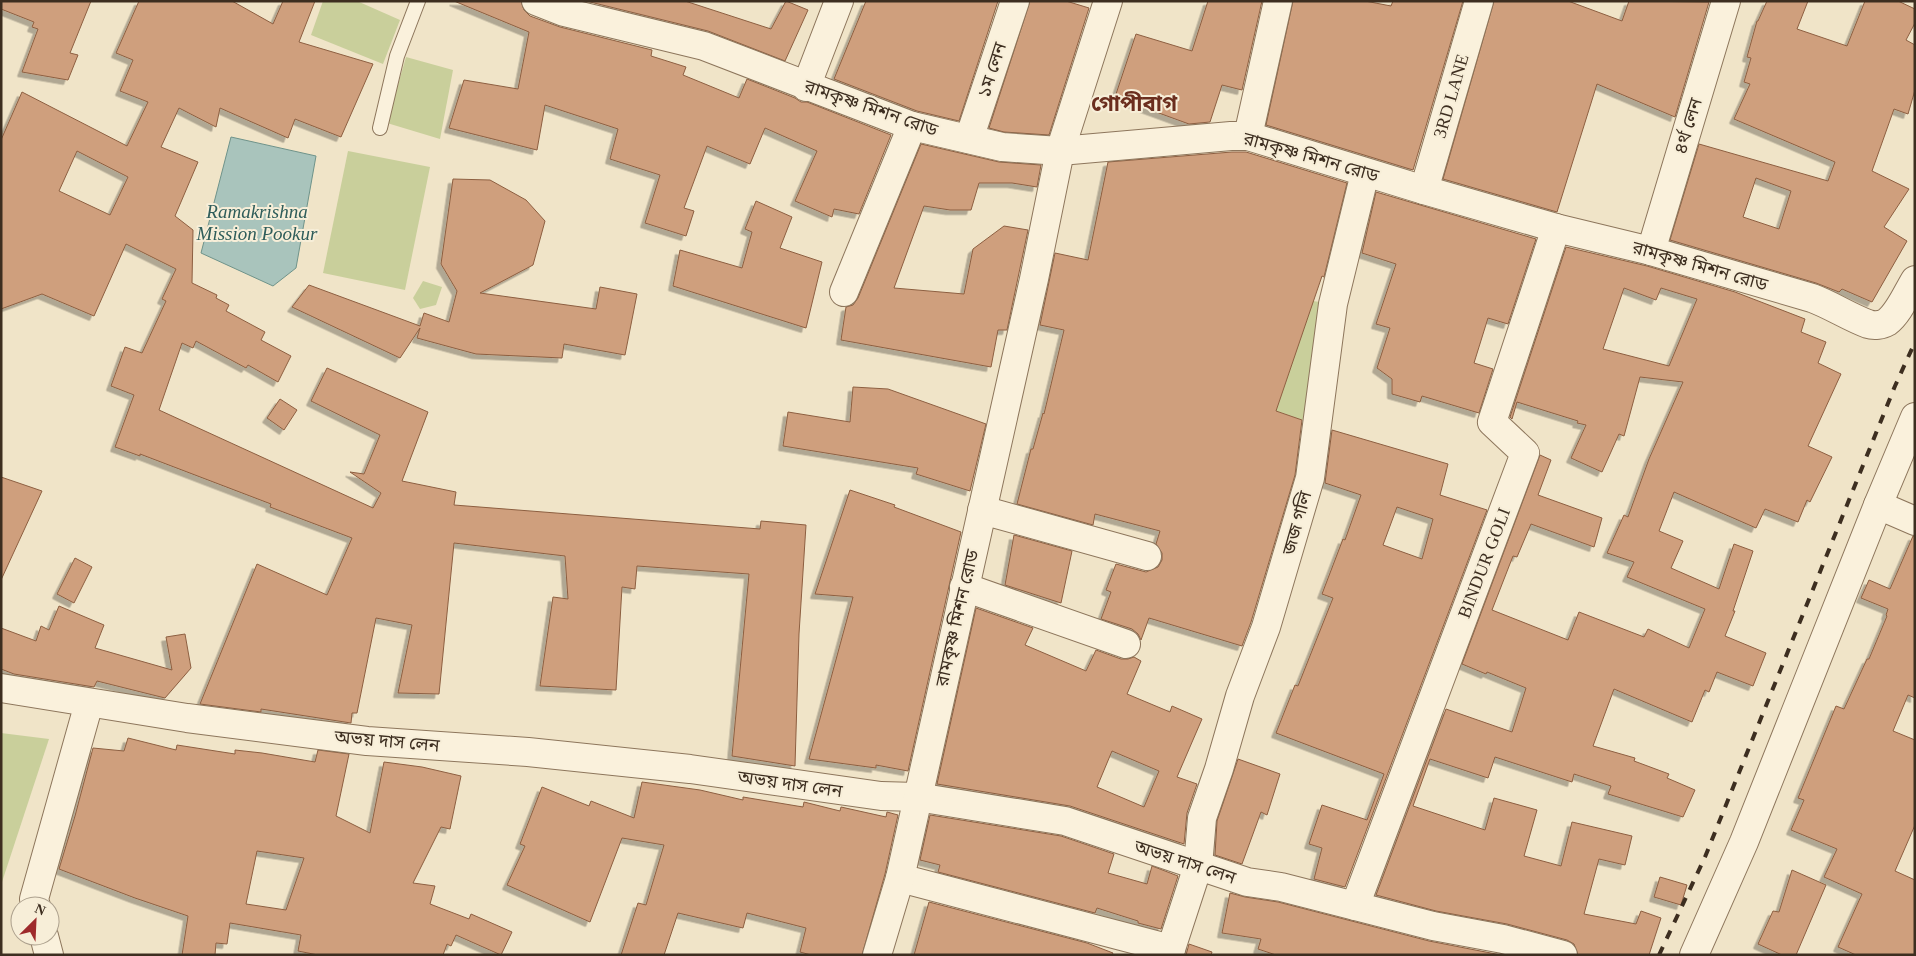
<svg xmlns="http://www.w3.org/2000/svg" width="1916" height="956" font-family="'Times New Roman','Noto Sans Bengali',serif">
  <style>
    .green { fill: #c9cf9b }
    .water { fill: #a9c4bc; stroke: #6f938a }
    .building { fill: #cf9f7d; stroke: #8d5f41; fill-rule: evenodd; filter: url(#shadow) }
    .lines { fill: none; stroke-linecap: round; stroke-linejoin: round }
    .service-casing { stroke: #8d765c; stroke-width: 16 }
    .minor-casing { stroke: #8d765c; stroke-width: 30 }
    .service { stroke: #faf1dc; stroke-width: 14 }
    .minor { stroke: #faf1dc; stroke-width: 28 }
    .rail { stroke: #3d2e20; stroke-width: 4; stroke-dasharray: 9 9; stroke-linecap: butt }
    .labels { text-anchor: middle; stroke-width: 4; stroke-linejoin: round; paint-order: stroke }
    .street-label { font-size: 18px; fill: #3d2e20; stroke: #f7eed8 }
    .water-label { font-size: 19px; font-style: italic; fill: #2f5d5a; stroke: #f7eed8 }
    .district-label { font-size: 22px; font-weight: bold; fill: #6b2e1e; stroke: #f7eed8 }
  </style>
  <defs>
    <filter id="shadow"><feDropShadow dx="-4.5" dy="4.5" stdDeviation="0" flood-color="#0004"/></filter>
  </defs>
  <rect width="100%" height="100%" fill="#f0e4c8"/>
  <!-- green -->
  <g class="green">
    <polygon points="323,1 357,1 400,20 383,64 311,35"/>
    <polygon points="406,57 453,70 440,139 387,123"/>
    <polygon points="348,151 430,167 405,290 323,273"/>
    <polygon points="423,281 442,287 436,305 420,309 413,298"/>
    <polygon points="1313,301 1333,304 1317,425 1276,411"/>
    <polygon points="1,733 49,739 1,885"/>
  </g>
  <!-- water -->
  <polygon class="water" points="231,137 316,156 296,268 273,286 201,253"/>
  <!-- building -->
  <g class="building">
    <polygon points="1,1 91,1 70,53 78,55 68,80 22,72 38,29 32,27 34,22 1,9"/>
    <path d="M139 1H232L273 24 283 1H315L299 42 373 64 341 137 295 119 288 138 220 108 216 127 179 108 161 147 198 162 175 216 193 230 192 283 217 295 216 298 229 305 226 311 265 332 261 340 291 356 278 382 248 365 246 368 196 341 193 348 182 343 159 410 373 508 381 493 350 472 364 474 380 435 311 401 327 368 428 412 402 481 456 492 454 505 760 529 761 521 806 525 799 634 795 766 732 756 749 574 637 566 635 589 622 587 616 690 540 686 553 597 568 599 565 556 454 543 439 694 398 693 412 625 376 618 357 713H352L351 723 261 709V712L200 704 257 564 327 595 352 538 270 507 271 504 140 454V456L115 447 134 395 111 386 125 347 142 353 166 301 162 299 176 269 126 244 94 316 42 294 1 309V140L22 92 127 146 148 102 120 91 133 60 116 53ZM77 151 128 177 110 215 59 191Z"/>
    <polygon points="454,1 521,1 524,10 530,16 560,27 652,50 651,56 686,67 683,75 739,98 747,79 795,98 801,102 807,102 891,135 859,214 834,209 832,217 795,201 817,151 765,128 750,164 707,146 684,208 694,211 686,236 645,223 660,175 610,159 618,129 545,105 537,150 449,128 464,80 518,89 529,32"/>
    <polygon points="586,1 685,1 771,29 786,1 808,10 785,61 708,31"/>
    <polygon points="866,1 998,1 959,121 917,111 834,79"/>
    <polygon points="1030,1 1066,1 1089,8 1049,135 1004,132 989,128"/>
    <polygon points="1208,1 1262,1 1242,90 1222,85 1210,122 1189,124 1115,97 1136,34 1192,51"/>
    <polygon points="1293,1 1365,1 1391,6 1393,1 1463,1 1413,170 1266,125"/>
    <polygon points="1494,1 1568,1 1622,21 1629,1 1709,2 1675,117 1597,84 1557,212 1443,179"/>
    <path d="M1767 1H1808L1797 29 1847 46 1865 1H1898L1915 9V23L1906 40 1915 45V90L1908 114 1894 109 1872 171 1909 189 1884 227 1907 241 1872 302 1842 289 1839 292 1816 283 1670 240 1699 144 1828 181 1835 162 1734 119 1750 84 1744 82 1751 58 1747 57 1757 21H1758ZM1756 178 1791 191 1779 229 1743 217Z"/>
    <polygon points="921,144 999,162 1041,165 1037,187 1012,183 979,183 971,210 950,210 924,206 894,288 964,294 973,249 1004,226 1028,230 1007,330 998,330 991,367 841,340 846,307 853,305 858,298"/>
    <polygon points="1232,152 1246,152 1347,183 1324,277 1322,276 1276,411 1302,420 1295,475 1251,622 1242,646 1149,618 1141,640 1138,634 1132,629 1101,619 1111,592 1106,590 1116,564 1146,572 1158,567 1162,560 1162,553 1156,544 1160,531 1095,514 1093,525 1017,504 1031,449 1033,449 1043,413 1044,414 1064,330 1040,325 1055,253 1088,260 1108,162"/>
    <polygon points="453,179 490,180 526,200 545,221 533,265 480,293 596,309 600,287 637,294 625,355 564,344 562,358 476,354 417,338 420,328 400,358 292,307 309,285 420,326 424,313 449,322 457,291 441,264"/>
    <polygon points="1376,192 1536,239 1508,324 1488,318 1474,363 1493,369 1479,413 1422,396 1420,402 1392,394 1392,379 1377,368 1390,328 1376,324 1396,264 1362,253"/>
    <polygon points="756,201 792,217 780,248 822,262 806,328 673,286 680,250 742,268 752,232 745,229"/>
    <path d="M1566 247 1647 266 1735 292 1805 319 1801 332 1826 342 1818 363 1841 374 1808 446 1832 457 1810 502 1807 500 1798 522 1765 509 1756 528 1674 492 1659 531 1683 541 1671 568 1719 589 1734 544 1753 551 1733 611H1735L1725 636 1766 653 1753 686 1717 672 1709 692 1705 690 1692 722 1614 689 1593 746 1635 758 1634 761 1669 774 1667 778 1695 790 1683 817 1608 794 1611 786 1574 774 1572 782 1495 757 1488 778 1430 759 1413 806 1485 830 1494 798 1537 810 1524 856 1561 866 1572 822 1632 836 1625 865 1599 859 1584 914 1636 924 1641 911 1661 918 1649 955H1578L1574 944 1567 940 1507 924 1436 911 1376 895 1446 709 1512 732 1526 688 1487 672 1486 674 1462 664 1540 455 1551 460 1538 495 1602 518 1594 547 1531 524 1517 557 1513 556 1492 610 1568 640 1579 612 1644 637 1648 629 1689 648 1705 609 1627 577 1634 562 1607 553 1624 515 1628 517 1649 459 1683 382 1640 377 1624 436 1619 434 1602 472 1571 458 1586 425 1577 423 1578 421 1517 402 1512 419 1510 417ZM1624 288 1656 300 1661 288 1697 299 1669 366 1603 349Z"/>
    <polygon points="853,387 888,389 986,424 970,491 916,474 918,468 783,446 788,412 850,422"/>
    <polygon points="280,399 297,410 284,430 267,418"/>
    <path d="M1332 430 1448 464 1440 495 1487 510 1345 887 1314 879 1322 848 1309 844 1322 805 1367 820 1384 774 1276 733 1295 685 1298 686 1333 598 1322 594 1343 539 1345 540 1361 495 1325 483ZM1397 507 1433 519 1422 559 1383 545Z"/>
    <polygon points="1,477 42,491 1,580"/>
    <polygon points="850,490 895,505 894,507 961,532 908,771 876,765 876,768 809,759 853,597 815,594"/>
    <polygon points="1014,535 1072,551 1061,603 1005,585"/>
    <polygon points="1913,536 1915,536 1915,698 1908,695 1893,731 1915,740 1915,825 1895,871 1915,880 1915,955 1856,955 1838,947 1862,894 1824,877 1837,849 1791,830 1804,800 1798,798 1836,706 1844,709 1867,659 1869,659 1887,616 1886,615 1888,609 1861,598 1869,580 1890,589"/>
    <polygon points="75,558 92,567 74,603 57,594"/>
    <polygon points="59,606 104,625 95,648 172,670 166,637 185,634 191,668 165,698 97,681 94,687 14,674 1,669 1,628 36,641 41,626 49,630"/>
    <path d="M976 608 1033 628 1025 645 1086 671 1096 650 1121 659H1128L1134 657 1141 661 1127 694 1170 712 1172 706 1202 719 1177 777 1197 784 1187 813 1184 844 1070 806 937 784ZM1112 751 1159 771 1144 807 1097 787Z"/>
    <path d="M128 738 176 750 177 745 235 754V750L262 753 315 762 318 750 349 754 336 816 370 833 384 762 422 767 461 776 450 829 441 827 413 883 435 886 430 904 469 919 471 914 512 932 501 955 456 935 451 946 447 944 443 955H318L298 951 301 935 230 923 227 944 216 943 215 955H182L188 916 135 898 59 869 75 816 93 748 124 751ZM257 851 304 858 286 910 246 904Z"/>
    <polygon points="1238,759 1280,774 1267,815 1261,812 1242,864 1215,855 1217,821"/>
    <polygon points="642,782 700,790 743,800 743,797 803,807 804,802 840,811 841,807 886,817 887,812 898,815 885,874 862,955 811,955 800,952 806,928 747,913 743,928 678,913 664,955 621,955 638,903 646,905 664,845 622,838 590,922 507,885 525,846 520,844 542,787 589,806 591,801 634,818"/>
    <polygon points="930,815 1061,836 1114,854 1108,873 1147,884 1152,866 1178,876 1161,929 1138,923 1138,921 1097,908 1095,913 938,872 940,865 920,860"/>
    <polygon points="1792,870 1826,885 1796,955 1782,955 1758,944 1773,911 1779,912"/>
    <polygon points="1660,877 1687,885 1681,905 1654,897"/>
    <polygon points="1230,893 1245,897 1278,902 1429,941 1501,955 1276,955 1258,949 1261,939 1222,933"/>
    <polygon points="929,902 1087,943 1113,953 1112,955 914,955"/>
    <polygon points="1189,944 1212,952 1211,955 1186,955"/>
  </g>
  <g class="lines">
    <defs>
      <polyline id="service" points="380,128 397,56 418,1"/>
      <g id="minor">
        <path d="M536 1 564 12 704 46 912 126 1002 147 1060 151 1231 136H1248L1424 190 1556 228 1651 251 1812 298C1831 305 1849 317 1868 324 1874 326 1882 325 1887 322 1899 313 1907 293 1915 280"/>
        <polyline points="806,87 839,1"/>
        <polyline points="1248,136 1278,1"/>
        <polyline points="969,139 1015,1"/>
        <polyline points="1424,190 1479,1"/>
        <polyline points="1651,251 1726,1"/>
        <polyline points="844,292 912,126"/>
        <polyline points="1878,505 1915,521"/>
        <polyline points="982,510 1147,556"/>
        <polyline points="964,587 1126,644"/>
        <polyline points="1,688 187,718 367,741 528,752 690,769 881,796 917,797 1065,821 1247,882 1281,887 1433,926 1503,939 1563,955"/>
        <polyline points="900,878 1171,949"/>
        <polyline points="36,906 34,899 89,703"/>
        <polyline points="1355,906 1525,453 1492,422 1556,228"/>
        <polyline points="44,936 49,955"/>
        <polyline points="877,955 900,878 1034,279 1060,151 1108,1"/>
        <polyline points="1169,955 1198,866 1202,818 1219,769 1240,696 1266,627 1310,478 1333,304 1365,173"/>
        <polyline points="1694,955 1744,842 1878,505 1915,417"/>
      </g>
    </defs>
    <!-- service casing -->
    <use href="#service" class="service-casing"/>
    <!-- minor casing -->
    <use href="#minor" class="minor-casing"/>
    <!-- service -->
    <use href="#service" class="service"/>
    <!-- minor -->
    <use href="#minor" class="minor"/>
    <!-- rail -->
    <polyline class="rail" points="1659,955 1705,857 1895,386 1915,342"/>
  </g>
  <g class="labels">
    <!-- street labels -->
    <g class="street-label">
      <text transform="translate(992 70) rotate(-72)" y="6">১ম লেন</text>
      <text transform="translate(1451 96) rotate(-74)" y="6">3RD LANE</text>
      <text transform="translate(871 108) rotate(19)" y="6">রামকৃষ্ণ মিশন রোড</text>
      <text transform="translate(1688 126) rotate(-73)" y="6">৪র্থ লেন</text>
      <text transform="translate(1311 157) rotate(16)" y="6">রামকৃষ্ণ মিশন রোড</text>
      <text transform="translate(1700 266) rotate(16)" y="6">রামকৃষ্ণ মিশন রোড</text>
      <text transform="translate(1297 523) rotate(-74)" y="6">জজ গলি</text>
      <text transform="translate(1484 563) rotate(-69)" y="6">BINDUR GOLI</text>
      <text transform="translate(957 618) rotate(-77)" y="6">রামকৃষ্ণ মিশন রোড</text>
      <text transform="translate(387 741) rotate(5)" y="6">অভয় দাস লেন</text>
      <text transform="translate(790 784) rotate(8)" y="6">অভয় দাস লেন</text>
      <text transform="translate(1185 862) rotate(18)" y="6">অভয় দাস লেন</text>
    </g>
    <!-- water labels -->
    <g class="water-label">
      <text x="257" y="218">Ramakrishna<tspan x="257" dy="22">Mission Pookur</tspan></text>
    </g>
    <!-- district labels -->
    <g class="district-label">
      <text x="1134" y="111">গোপীবাগ</text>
    </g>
  </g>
  <!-- border -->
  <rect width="1916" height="956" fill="none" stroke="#3d2e20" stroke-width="5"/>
  <!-- north arrow -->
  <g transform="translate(35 921) rotate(24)"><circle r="24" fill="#f7eed8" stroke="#ada18e"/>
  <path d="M0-4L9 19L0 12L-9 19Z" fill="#9e2a2b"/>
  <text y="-8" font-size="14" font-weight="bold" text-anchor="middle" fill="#3d2e20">N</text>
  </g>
</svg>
